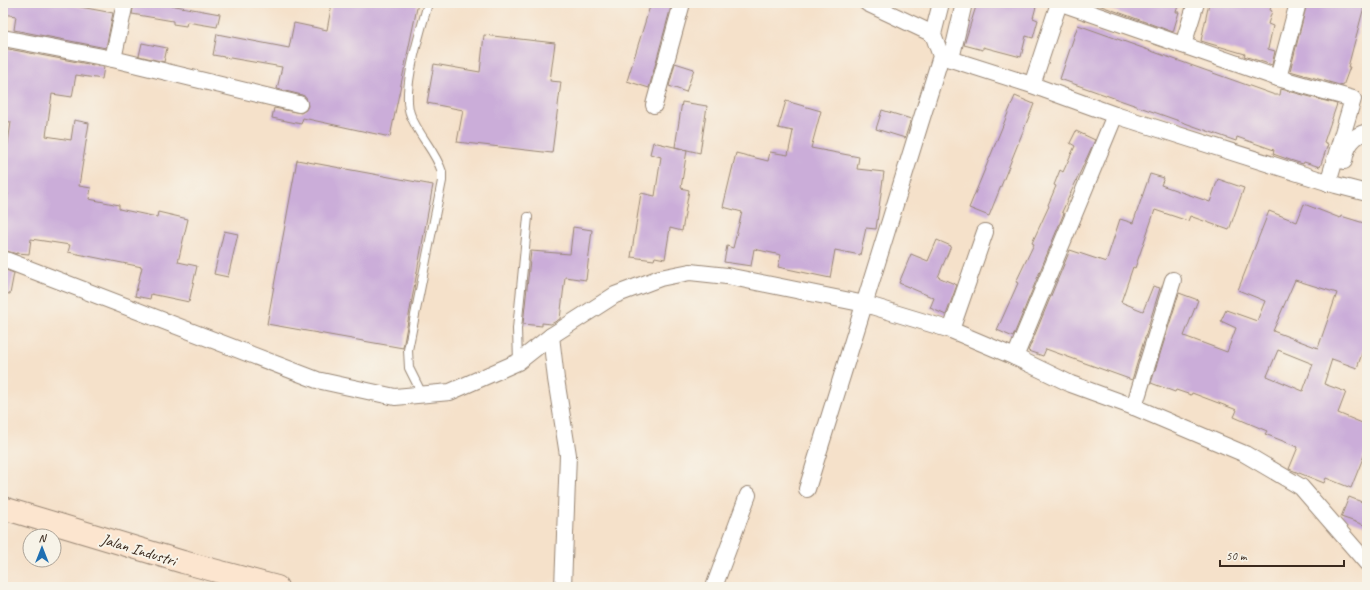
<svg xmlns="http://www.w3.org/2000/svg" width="1370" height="590" font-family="Caveat,sans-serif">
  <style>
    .building { fill: #cbadd9; fill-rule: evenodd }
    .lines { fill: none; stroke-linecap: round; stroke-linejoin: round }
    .lane-casing { stroke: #988674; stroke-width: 10 }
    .street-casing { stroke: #988674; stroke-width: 18 }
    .secondary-casing { stroke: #988674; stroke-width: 24 }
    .lane { stroke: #fff; stroke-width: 8 }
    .street { stroke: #fff; stroke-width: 16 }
    .secondary { stroke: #fce5cf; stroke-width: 22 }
    .labels { text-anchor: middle; stroke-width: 4; stroke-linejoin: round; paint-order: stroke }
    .street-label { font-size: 16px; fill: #3b2a1e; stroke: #f7f3e8 }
  </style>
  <rect width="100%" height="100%" fill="#f7f3e8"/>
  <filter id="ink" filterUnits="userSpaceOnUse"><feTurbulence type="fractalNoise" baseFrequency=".025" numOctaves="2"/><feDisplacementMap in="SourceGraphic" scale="8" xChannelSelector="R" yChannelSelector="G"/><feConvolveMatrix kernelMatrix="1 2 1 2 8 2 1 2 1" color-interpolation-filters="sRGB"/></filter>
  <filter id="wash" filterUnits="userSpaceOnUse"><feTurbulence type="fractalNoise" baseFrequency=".012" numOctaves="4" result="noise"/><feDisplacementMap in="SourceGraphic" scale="16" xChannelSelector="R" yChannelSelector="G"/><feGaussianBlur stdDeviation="0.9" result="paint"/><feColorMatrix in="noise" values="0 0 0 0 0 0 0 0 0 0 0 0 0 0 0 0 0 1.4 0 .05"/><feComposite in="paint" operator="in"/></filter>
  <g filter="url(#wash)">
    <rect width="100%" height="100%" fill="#f5e1ca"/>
    <g id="blocks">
      <!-- building -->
      <g class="building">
        <polygon points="3,3 59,3 113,13 106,48 14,30 16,16 3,14"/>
        <polygon points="134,3 159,3 220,14 217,27 187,22 186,26 173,24 173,21 132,14"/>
        <polygon points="332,3 418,3 390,137 303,118 301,124 272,118 274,108 301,113 306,110 308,106 306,97 302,95 277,89 282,67 213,55 217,34 289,48 294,23 327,30"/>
        <polygon points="651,3 672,3 649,88 627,81"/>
        <polygon points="977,3 1037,3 1033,18 1038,20 1033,38 1026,36 1021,57 983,47 983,50 964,45"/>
        <polygon points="1093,3 1179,3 1176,12 1179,12 1173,32"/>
        <polygon points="1209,3 1272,3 1270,10 1272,11 1268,24 1273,26 1268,49 1275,51 1272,65 1244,56 1245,54 1201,41"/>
        <polygon points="1307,3 1365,3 1348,67 1350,67 1343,86 1290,71"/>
        <polygon points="1078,25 1275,95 1280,95 1281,89 1337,104 1324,142 1328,144 1320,167 1304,162 1303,164 1290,160 1273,154 1274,150 1237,137 1236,141 1060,79"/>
        <polygon points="484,35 555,43 550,81 561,82 552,153 457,142 463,110 427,103 434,64 480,72"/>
        <polygon points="142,43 167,48 164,62 139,56"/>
        <polygon points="3,48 104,67 102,79 76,75 72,97 52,94 46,136 71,140 74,120 89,123 79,186 91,188 89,199 119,205 119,209 157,217 158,212 188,219 178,262 197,266 189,302 151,294 150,299 135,296 142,267 68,252 70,245 31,239 29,254 17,253 17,254 3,250 3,221 8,193 3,192 3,150 7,150 11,122 3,121"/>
        <polygon points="675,63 694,69 686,92 669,86"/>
        <polygon points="1015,96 1034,104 989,216 969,208"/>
        <polygon points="786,101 821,111 811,148 859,157 857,169 884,172 876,229 866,228 860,255 835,250 830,278 778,267 781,255 754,249 751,266 724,262 727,246 733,248 742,212 723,207 736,153 768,161 770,152 788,155 793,131 778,128"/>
        <polygon points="682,102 707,106 700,153 675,147"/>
        <polygon points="882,110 911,119 905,138 876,129"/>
        <polygon points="1076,131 1095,140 1062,212 1064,213 1013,337 997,330 1018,283 1016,282 1034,244 1032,243 1049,206 1048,205 1056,186 1054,185 1060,170 1063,172 1075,146 1070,143"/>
        <polygon points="653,142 687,150 681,188 689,190 682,231 670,228 665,259 655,257 654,260 631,257 641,193 655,196 661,157 650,154"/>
        <polygon points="297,160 433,185 403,348 267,324"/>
        <polygon points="1150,174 1164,178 1161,185 1210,202 1218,179 1244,188 1229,230 1190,216 1188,221 1155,210 1135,268 1133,267 1121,302 1143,311 1153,286 1160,288 1132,380 1046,349 1043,356 1028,351 1070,250 1106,262 1120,219 1133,223"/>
        <path d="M1304 204 1340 218 1341 216 1367 224V339L1357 368 1332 359 1324 384 1346 392 1338 413 1367 425V448L1351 488 1326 478 1324 483 1289 469 1298 447 1265 434 1267 431 1234 417 1237 410 1192 393 1191 395 1176 390 1175 392 1151 383 1179 293 1198 300 1184 336 1227 352 1236 328 1221 321 1226 310 1257 321 1265 301 1238 290 1269 211 1297 222ZM1295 280 1337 293 1318 348 1273 331ZM1278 350 1313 364 1303 391 1267 376Z"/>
        <polygon points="573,227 592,230 586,280 565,277 560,319 551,324 542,323 542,326 523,324 531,251 570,254"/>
        <polygon points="224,231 238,234 228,277 214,274"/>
        <polygon points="937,240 951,246 938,277 957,285 946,315 930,308 934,298 899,283 911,254 928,261"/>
        <polygon points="3,269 14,273 10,294 3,293"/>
        <polygon points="1349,497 1367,504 1367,526 1341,517"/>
      </g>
    </g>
  </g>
  <g filter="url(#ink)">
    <use href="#blocks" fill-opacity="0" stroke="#988674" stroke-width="1"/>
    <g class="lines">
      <defs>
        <g id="lane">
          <polyline points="518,362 517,329 528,217"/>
          <path d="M422 394 409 368 408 350 442 181V172C436 152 419 136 411 116 400 91 421 31 428 3"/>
        </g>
        <g id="street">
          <polyline points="867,3 933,34"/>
          <polyline points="1061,3 1278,78 1353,99 1328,183"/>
          <polyline points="3,38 113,59 299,104"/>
          <polyline points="1183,45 1196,3"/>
          <polyline points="941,56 1032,85 1115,115 1336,185 1367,193"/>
          <polyline points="113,59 125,3"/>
          <polyline points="951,59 964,3"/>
          <polyline points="1278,78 1298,3"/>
          <polyline points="1032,85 1059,3"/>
          <polyline points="654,105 682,3"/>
          <path d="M1344 161C1346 147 1353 135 1367 132"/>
          <polyline points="3,259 317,380 395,397 450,392 518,362 551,336 615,295 660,278 690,272 727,276 865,304 951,330 1015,357 1071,384 1134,407 1245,454 1301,487 1367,563"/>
          <polyline points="951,330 985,232"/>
          <polyline points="551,336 556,379 568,455 563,587"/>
          <polyline points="1015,357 1115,115"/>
          <polyline points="1134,407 1173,280"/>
          <polyline points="807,489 941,56 933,34 941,3"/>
          <polyline points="714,587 748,495"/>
        </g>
        <polyline id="secondary" points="3,508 183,562 277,587"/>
      </defs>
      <!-- lane casing -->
      <use href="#lane" class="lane-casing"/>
      <!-- street casing -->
      <use href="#street" class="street-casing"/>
      <!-- secondary casing -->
      <use href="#secondary" class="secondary-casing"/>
      <!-- lane -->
      <use href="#lane" class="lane"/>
      <!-- street -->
      <use href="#street" class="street"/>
      <!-- secondary -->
      <use href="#secondary" class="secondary"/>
    </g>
  </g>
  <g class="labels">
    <!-- street labels -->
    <g class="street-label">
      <text transform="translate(139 549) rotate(17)" y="6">Jalan Industri</text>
    </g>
  </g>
  <!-- margin -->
  <rect width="1370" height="590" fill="none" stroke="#f7f3e8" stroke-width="16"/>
  <!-- north arrow -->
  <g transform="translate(42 548)"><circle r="19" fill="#f7f3e8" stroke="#aca397"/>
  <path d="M0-3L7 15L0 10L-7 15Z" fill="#1f6fb2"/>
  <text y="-6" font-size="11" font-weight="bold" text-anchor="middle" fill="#3b2a1e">N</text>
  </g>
  <!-- scale -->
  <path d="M1220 560v6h124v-6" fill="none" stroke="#3b2a1e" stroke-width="2"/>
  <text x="1226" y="560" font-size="12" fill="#3b2a1e" stroke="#f7f3e8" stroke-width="3" paint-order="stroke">50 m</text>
</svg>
